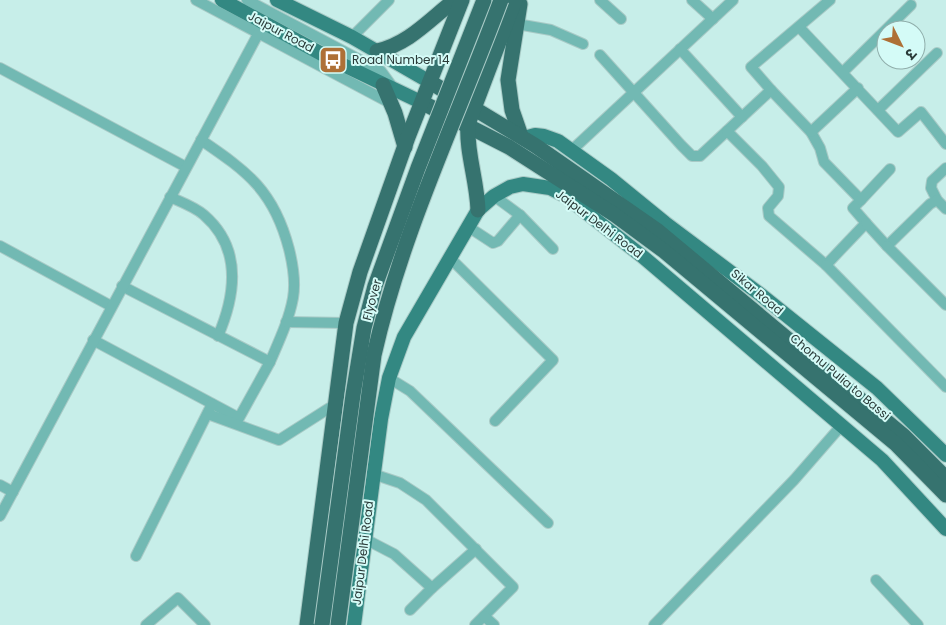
<svg xmlns="http://www.w3.org/2000/svg" width="946" height="625" font-family="Poppins,'Noto Sans Devanagari',sans-serif">
  <style>
    .lines { fill: none; stroke-linecap: round; stroke-linejoin: round }
    .minor-casing { stroke: #a8cac6; stroke-width: 12 }
    .major-casing { stroke: #a8cac6; stroke-width: 16 }
    .highway-casing { stroke: #a8cac6; stroke-width: 17 }
    .minor { stroke: #72b9b3; stroke-width: 10 }
    .major { stroke: #338882; stroke-width: 14 }
    .highway { stroke: #36736f; stroke-width: 15 }
    .highway-bridge-casing { stroke: #a8cac6; stroke-width: 17; stroke-linecap: butt }
    .highway-bridge { stroke: #36736f; stroke-width: 15 }
    .labels { text-anchor: middle; stroke-width: 4; stroke-linejoin: round; paint-order: stroke }
    .street-label { font-size: 12px; fill: #2a3a38; stroke: #d4fbf7 }
    .poi-label { font-size: 12px; fill: #2a3a38; stroke: #d4fbf7; text-anchor: start }
  </style>
  <rect width="100%" height="100%" fill="#c7eee9"/>
  <g class="lines">
    <defs>
      <g id="minor">
        <polyline points="196,0 390,103"/>
        <polyline points="247,0 381,71 394,89"/>
        <polyline points="600,0 621,19"/>
        <polyline points="692,0 713,19"/>
        <polyline points="517,24 551,30 583,44"/>
        <polyline points="799,27 898,132 921,112 946,144"/>
        <polyline points="352,37 389,0"/>
        <polyline points="680,49 742,117"/>
        <polyline points="600,55 681,145 692,156 700,156 771,90 751,67 830,0"/>
        <polyline points="0,68 186,167"/>
        <polyline points="843,72 911,5"/>
        <polyline points="878,110 937,53"/>
        <polyline points="727,131 762,166 779,187 778,196 768,208 769,216 826,265 866,223 853,208 861,200 824,162 820,148 811,132 771,90"/>
        <polyline points="811,132 858,88"/>
        <path d="M201 140C248 172 274 191 289 249 293 265 296 281 293 298 289 320 279 341 270 362"/>
        <polyline points="572,150 733,0"/>
        <polyline points="494,196 520,215 553,249"/>
        <path d="M170 197C181 202 195 207 204 215 242 248 236 294 218 336"/>
        <polyline points="861,200 890,169"/>
        <polyline points="937,200 931,188 932,181 946,168"/>
        <polyline points="866,223 887,246 930,204 937,200 946,209"/>
        <polyline points="467,226 493,243 498,241 520,215"/>
        <polyline points="0,246 111,306"/>
        <polyline points="887,246 946,305"/>
        <polyline points="449,257 553,360 495,421"/>
        <polyline points="826,265 946,387"/>
        <polyline points="286,322 346,323"/>
        <polyline points="93,340 239,418 270,362 122,286"/>
        <polyline points="389,378 410,391 548,523"/>
        <polyline points="208,414 279,440 334,405"/>
        <polyline points="373,474 400,483 426,500 513,587 475,625"/>
        <polyline points="0,485 13,492"/>
        <polyline points="0,516 264,23"/>
        <polyline points="365,539 394,554 432,588 410,610"/>
        <polyline points="136,556 212,404"/>
        <polyline points="876,580 918,625"/>
        <polyline points="432,588 476,549"/>
        <polyline points="484,616 494,625"/>
        <polyline points="146,625 178,598 205,625"/>
        <polyline points="654,625 794,480 841,426"/>
      </g>
      <g id="major">
        <polyline points="222,0 333,60 423,103"/>
        <polyline points="277,0 352,37 430,82"/>
        <polyline points="524,138 535,135 544,136 558,141 611,179 665,223 761,295 877,388 946,455"/>
        <polyline points="354,625 381,419 389,378 404,337 478,210 494,196 510,187 523,184 550,188 564,195 642,256 882,460 946,529"/>
      </g>
      <g id="highway">
        <polyline points="520,4 508,80 512,110 521,136"/>
        <path d="M377 51C409 44 430 19 455 0"/>
        <polyline points="430,82 536,146 658,231 904,436 946,478"/>
        <polyline points="383,85 395,113 405,147"/>
        <polyline points="423,103 509,147 615,215 664,251 896,444 946,495"/>
        <path d="M478 210C477 180 466 152 468 124L515 0"/>
        <polyline points="307,625 346,323 360,272 408,137 462,0"/>
      </g>
    </defs>
    <!-- minor casing -->
    <use href="#minor" class="minor-casing"/>
    <!-- major casing -->
    <use href="#major" class="major-casing"/>
    <!-- highway casing -->
    <use href="#highway" class="highway-casing"/>
    <!-- minor -->
    <use href="#minor" class="minor"/>
    <!-- major -->
    <use href="#major" class="major"/>
    <!-- highway -->
    <use href="#highway" class="highway"/>
    <defs>
      <g id="highway-bridge">
        <polyline points="322,625 353,395 364,328 375,286 418,168 484,0"/>
        <path d="M338 625 374 355C402 231 457 119 501 0"/>
      </g>
    </defs>
    <!-- highway-bridge casing -->
    <use href="#highway-bridge" class="highway-bridge-casing"/>
    <!-- highway-bridge -->
    <use href="#highway-bridge" class="highway-bridge"/>
  </g>
  <!-- icons -->
  <defs>
    <symbol id="bus-square" viewBox="-11 -11 22 22"><rect x="-9" y="-9" width="18" height="18" rx="4" fill="#ae7036" stroke="#d4fbf7"/><path d="M-5-6H5V4H4V6H2V4H-2V6H-4V4H-5ZM-3.5-4V0h7V-4ZM-3.5 1.2v1.5H-2V1.2ZM2 1.2v1.5H3.5V1.2Z" fill="#fff"/></symbol>
  </defs>
  <g fill-rule="evenodd">
    <use href="#bus-square" x="317" y="44" width="32" height="32"/>
  </g>
  <g class="labels">
    <!-- street labels -->
    <g class="street-label">
      <text transform="translate(281 32) rotate(28)" y="4">Jaipur Road</text>
      <text transform="translate(599 224) rotate(37)" y="4">Jaipur Delhi Road</text>
      <text transform="translate(757 292) rotate(40)" y="4">Sikar Road</text>
      <text transform="translate(372 300) rotate(-75)" y="4">Flyover</text>
      <text transform="translate(840 377) rotate(40)" y="4">Chomu Pulia to Bassi</text>
      <text transform="translate(363 553) rotate(-83)" y="4">Jaipur Delhi Road</text>
    </g>
    <!-- poi labels -->
    <g class="poi-label">
      <text x="352" y="64">Road Number 14</text>
    </g>
  </g>
  <!-- north arrow -->
  <g transform="translate(901 45) rotate(132)"><circle r="24" fill="#d4fbf7" stroke="#90aeab"/>
  <path d="M0-4L9 19L0 12L-9 19Z" fill="#ae7036"/>
  <text y="-8" font-size="14" font-weight="bold" text-anchor="middle" fill="#2a3a38">उ</text>
  </g>
</svg>
